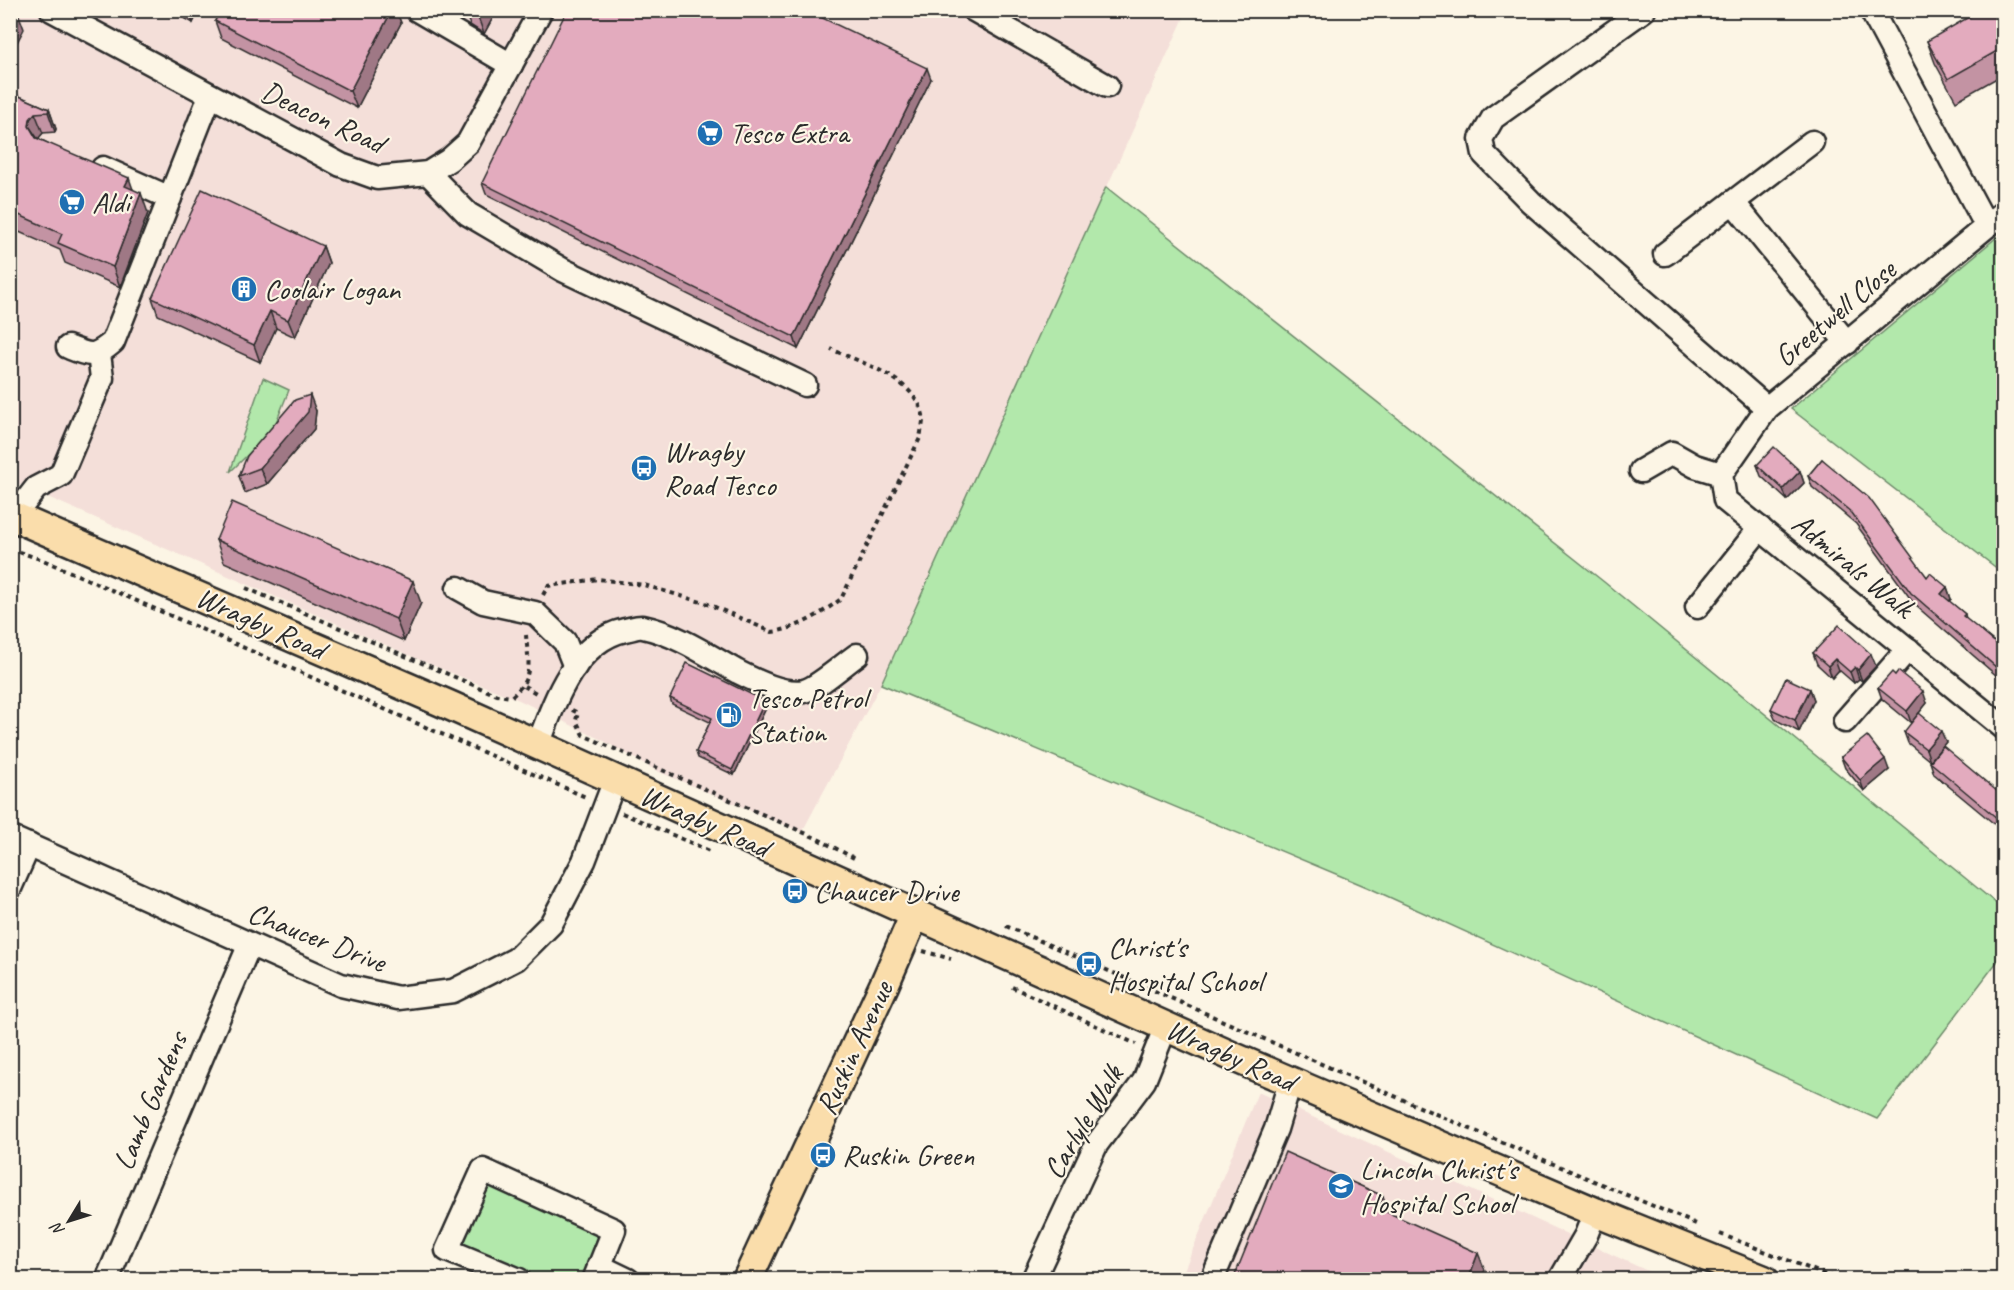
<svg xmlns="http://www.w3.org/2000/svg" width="2014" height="1290" font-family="Caveat,sans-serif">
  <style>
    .built { fill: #f4dfd9 }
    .green { fill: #b2e8ab; stroke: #6e8a6b; stroke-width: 1.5 }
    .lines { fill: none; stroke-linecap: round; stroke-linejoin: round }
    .minor-casing { stroke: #2b2b2b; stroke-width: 27 }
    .major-casing { stroke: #2b2b2b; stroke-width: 33 }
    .path { stroke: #2b2b2b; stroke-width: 4; stroke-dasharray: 4.5 4.5; stroke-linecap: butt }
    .minor { stroke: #fcf5e5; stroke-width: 22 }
    .major { stroke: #faddab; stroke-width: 28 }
    .wall { fill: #c393a3; stroke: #2b2b2b; stroke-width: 1.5 }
    .shaded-wall { fill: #9f7885; stroke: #2b2b2b; stroke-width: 1.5 }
    .building { fill: #e3abbe; stroke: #2b2b2b; stroke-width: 1.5 }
    .labels { text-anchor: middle; stroke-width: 4.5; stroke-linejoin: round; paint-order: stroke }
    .street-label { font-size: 30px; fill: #2b2b2b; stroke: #fcf5e5 }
    .poi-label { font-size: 30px; fill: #2b2b2b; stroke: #fcf5e5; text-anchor: start }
  </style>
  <rect width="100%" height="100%" fill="#fcf5e5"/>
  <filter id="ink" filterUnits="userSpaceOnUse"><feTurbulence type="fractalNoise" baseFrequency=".0167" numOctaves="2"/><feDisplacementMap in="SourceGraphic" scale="12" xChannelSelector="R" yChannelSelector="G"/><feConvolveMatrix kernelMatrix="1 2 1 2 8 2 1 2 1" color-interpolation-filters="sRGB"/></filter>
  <g filter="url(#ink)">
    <!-- built -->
    <g class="built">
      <polygon points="11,11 1187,11 881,684 802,832 657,771 604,741 519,700 427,663 11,481"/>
      <polygon points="1258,1092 1665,1279 1180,1280"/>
    </g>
    <!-- green -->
    <g class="green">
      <polygon points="1106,187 1604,582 2003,909 2003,954 1877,1119 1367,887 881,684"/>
      <polygon points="2003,232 2003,573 1791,409"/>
      <polygon points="263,378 289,390 273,430 230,472"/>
      <polygon points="483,1170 614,1230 594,1279 519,1279 447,1250"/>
    </g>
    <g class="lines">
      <defs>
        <g id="minor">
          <polyline points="52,10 341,165 377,178 428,173 449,160 468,143 541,10"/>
          <polyline points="417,10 511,65"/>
          <polyline points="974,10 1107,86"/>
          <polyline points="1644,10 1493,118 1481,139 1484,154 1531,202 1767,408"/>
          <polyline points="1871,10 1986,225"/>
          <polyline points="103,168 170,198"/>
          <polyline points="428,173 468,214 563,270 805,385"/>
          <polyline points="1733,202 1812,142"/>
          <polyline points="1665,254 1733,202 1847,343"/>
          <path d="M68 347C91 356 94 358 113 342L210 96"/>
          <polyline points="1641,471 1672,453 1695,466 1721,474"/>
          <polyline points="1721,474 1767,408 2004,212"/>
          <polyline points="1721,474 1725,500 2004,728"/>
          <polyline points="14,516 36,488 61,475 102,378 99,354"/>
          <polyline points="458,588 483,602 535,613 565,642 575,667"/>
          <polyline points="1697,607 1760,528"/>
          <polyline points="1845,721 1908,649"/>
          <path d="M538 745C554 702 575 641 625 630 631 629 638 626 643 627 677 634 709 656 738 672 756 681 784 695 804 691 817 688 844 664 857 655"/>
          <polyline points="10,837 341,985 398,998 453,991 516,959 551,924 584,861 615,780"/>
          <polyline points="10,888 29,845"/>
          <polyline points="599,1266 628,1280"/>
          <polyline points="107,1280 249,946"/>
          <polyline points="519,1280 447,1250 483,1170 614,1230 594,1280"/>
          <polyline points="1033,1280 1096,1145 1144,1081 1166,1026"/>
          <polyline points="1212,1280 1276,1129 1290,1082"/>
          <polyline points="1560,1280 1586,1235 1595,1212"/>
        </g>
        <g id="major">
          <polyline points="10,515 451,706 1236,1058 1595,1212 1764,1280"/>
          <polyline points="747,1280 885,983 915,914"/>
        </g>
      </defs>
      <!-- minor casing -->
      <use href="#minor" class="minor-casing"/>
      <!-- major casing -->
      <use href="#major" class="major-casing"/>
      <!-- path -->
      <g class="path">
        <polyline points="10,549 43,560 588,798"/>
        <path d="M246 588 497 695 511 697C535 676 528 663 526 635"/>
        <path d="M543 595 548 586 598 579 644 585 708 604 772 632C797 629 821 614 841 599L920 438C921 431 924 421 923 415 914 378 862 363 831 349"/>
        <polyline points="524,686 536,693"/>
        <polyline points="572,710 578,713 576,720 583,735 816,838 854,858"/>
        <polyline points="622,813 712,852"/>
        <polyline points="1006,926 1454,1122 1696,1224"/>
        <polyline points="923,951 951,959"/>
        <polyline points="1012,987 1136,1044"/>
        <polyline points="1720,1234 1839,1280"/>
      </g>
      <!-- minor -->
      <use href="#minor" class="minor"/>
      <!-- major -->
      <use href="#major" class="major"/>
    </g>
    <!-- wall -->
    <g class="wall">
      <polygon points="170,10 199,10 193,23"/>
      <polygon points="220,10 396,10 401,23 357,108 221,38 215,21"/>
      <polygon points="462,10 497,10 484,34 470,25 465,12"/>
      <polygon points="2004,10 2004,74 1956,101 1935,63 1927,41"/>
      <polygon points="931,79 798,349 486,194 482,183"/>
      <polygon points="10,92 49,109 56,129 55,132 43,133 38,138 133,189 148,213 120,287 65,263 60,250 10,228"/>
      <polygon points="323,246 329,263 295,337 276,328 260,362 158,315 152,298"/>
      <polygon points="316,411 314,429 267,484 245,493 239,476"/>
      <polygon points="1822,459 1927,577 1947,587 1951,599 1949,601 1965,614 1966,619 2004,650 2004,682 1915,605 1856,524 1812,487 1808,476"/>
      <polygon points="1757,465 1800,471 1804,483 1787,500 1761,476"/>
      <polygon points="216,540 421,603 404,641 224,562"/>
      <polygon points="1813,653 1876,666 1862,681 1859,679 1854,683 1839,670 1832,678 1817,664"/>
      <polygon points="1878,688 1927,703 1911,723 1882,699"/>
      <polygon points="1810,689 1814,700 1799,732 1776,720 1771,709"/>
      <polygon points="670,698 765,701 767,706 734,775 698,758 696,752 710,722 672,704"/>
      <polygon points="1904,732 1946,742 1930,761 1908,743"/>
      <polygon points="1841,757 1889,770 1864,791 1845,768"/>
      <polygon points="1930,762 2004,797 2004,832 1934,774"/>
    </g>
    <!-- shaded-wall -->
    <g class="shaded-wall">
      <polygon points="16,10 17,10 24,29 10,56 10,21"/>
      <polygon points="188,10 199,10 193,23"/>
      <polygon points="392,10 396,10 401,23 357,108 350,91"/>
      <polygon points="482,10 497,10 484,34 478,17"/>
      <polygon points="927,68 931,79 798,349 794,337"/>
      <polygon points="49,109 56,129 55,132 48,112"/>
      <polygon points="35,113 43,133 38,139 29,126 30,119"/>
      <polygon points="129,178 136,198 125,186"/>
      <polygon points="141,193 148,213 120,287 113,267"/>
      <polygon points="323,246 329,263 295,337 288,320"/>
      <polygon points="270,311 276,328 260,362 254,345"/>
      <polygon points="310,395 316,411 314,429 267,484 260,468"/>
      <polygon points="1800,471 1804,483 1787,500 1783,489"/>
      <polygon points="413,581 421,603 404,641 396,619"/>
      <polygon points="1947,587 1951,599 1945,605 1941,594"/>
      <polygon points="1871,654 1876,666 1862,681 1858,670"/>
      <polygon points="1835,659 1839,670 1832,678 1828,666"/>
      <polygon points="1855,667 1859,679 1854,683 1850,672"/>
      <polygon points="1810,689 1814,700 1799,732 1795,720"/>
      <polygon points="1923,691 1927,703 1911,723 1907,711"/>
      <polygon points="765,701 767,706 734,775 732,770"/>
      <polygon points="1941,731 1946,742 1930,761 1926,749"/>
      <polygon points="1885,759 1889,770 1864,791 1860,780"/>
      <polygon points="1383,1196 1389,1213 1378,1208"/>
      <polygon points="1478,1253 1485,1270 1481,1280 1468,1280"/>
    </g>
    <!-- building -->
    <g class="building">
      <polygon points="10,10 16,10 10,21"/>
      <polygon points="220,10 392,10 350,91 215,21"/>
      <polygon points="467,10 482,10 478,17"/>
      <polygon points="567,10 806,10 927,68 794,337 482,183"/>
      <polygon points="1981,10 2004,10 2004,47 1948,79 1927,41"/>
      <polygon points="10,92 49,109 48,112 35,113 30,119 29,126 36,138 129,178 125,186 141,193 113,267 58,243 62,234 10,211"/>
      <polygon points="202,189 323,246 288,320 270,311 254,345 152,298"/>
      <polygon points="310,395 308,412 260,468 239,476 247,456 295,400"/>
      <polygon points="1774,447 1800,471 1783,489 1757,465"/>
      <polygon points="1822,459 1869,498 1927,577 1930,573 1947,587 1941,594 1965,614 1963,616 2004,650 2004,674 1911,593 1852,513 1808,476"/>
      <polygon points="232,502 413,581 396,619 216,540"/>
      <polygon points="1839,625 1871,654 1858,670 1855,667 1850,672 1835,659 1828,666 1813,653"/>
      <polygon points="687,663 765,701 732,770 696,752 712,718 670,698"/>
      <polygon points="1898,671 1923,691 1907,711 1878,688 1892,672 1895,675"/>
      <polygon points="1786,678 1810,689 1795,720 1771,709"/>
      <polygon points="1919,713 1941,731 1926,749 1904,732"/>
      <polygon points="1867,736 1885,759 1860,780 1841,757"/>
      <polygon points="1943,746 2004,797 2004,824 1930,762"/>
      <polygon points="1285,1152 1383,1196 1378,1208 1478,1253 1468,1280 1233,1280"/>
    </g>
  </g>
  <!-- icons -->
  <defs>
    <symbol id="supermarket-disc" viewBox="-11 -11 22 22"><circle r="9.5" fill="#1f6fb2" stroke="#fcf5e5"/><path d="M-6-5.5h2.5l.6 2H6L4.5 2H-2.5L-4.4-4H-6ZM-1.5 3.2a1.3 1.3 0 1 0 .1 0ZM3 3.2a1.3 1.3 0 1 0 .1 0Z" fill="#fff"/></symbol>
    <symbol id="building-disc" viewBox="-11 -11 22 22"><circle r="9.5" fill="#1f6fb2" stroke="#fcf5e5"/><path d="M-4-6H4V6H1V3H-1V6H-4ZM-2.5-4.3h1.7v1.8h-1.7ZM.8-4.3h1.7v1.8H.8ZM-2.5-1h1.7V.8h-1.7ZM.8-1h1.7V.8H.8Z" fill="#fff"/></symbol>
    <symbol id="bus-disc" viewBox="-11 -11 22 22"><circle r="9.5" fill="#1f6fb2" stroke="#fcf5e5"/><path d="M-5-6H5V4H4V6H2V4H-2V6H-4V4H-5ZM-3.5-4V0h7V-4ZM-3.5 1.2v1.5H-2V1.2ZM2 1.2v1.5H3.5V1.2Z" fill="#fff"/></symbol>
    <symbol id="fuel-disc" viewBox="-11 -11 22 22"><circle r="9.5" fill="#1f6fb2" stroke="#fcf5e5"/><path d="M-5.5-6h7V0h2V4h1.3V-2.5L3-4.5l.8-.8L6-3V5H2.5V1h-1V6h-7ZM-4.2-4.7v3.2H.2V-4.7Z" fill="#fff"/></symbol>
    <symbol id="school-disc" viewBox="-11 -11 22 22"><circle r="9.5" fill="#1f6fb2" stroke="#fcf5e5"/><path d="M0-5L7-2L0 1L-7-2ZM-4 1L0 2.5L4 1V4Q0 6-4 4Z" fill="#fff"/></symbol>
  </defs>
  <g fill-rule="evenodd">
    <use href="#supermarket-disc" x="695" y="118" width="30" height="30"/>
    <use href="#supermarket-disc" x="57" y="187" width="30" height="30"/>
    <use href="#building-disc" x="229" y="274" width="30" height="30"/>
    <use href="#bus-disc" x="629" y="453" width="30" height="30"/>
    <use href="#fuel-disc" x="714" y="700" width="30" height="30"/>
    <use href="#bus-disc" x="780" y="876" width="30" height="30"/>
    <use href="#bus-disc" x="1074" y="949" width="30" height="30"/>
    <use href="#bus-disc" x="808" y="1140" width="30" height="30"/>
    <use href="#school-disc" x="1326" y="1171" width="30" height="30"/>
  </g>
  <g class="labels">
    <!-- street labels -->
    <g class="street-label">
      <text transform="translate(323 117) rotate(25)" y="10">Deacon Road</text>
      <text transform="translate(1835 313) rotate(-40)" y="10">Greetwell Close</text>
      <text transform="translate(1853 565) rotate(39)" y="10">Admirals Walk</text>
      <text transform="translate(261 623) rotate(24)" y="10">Wragby Road</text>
      <text transform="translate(705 821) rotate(24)" y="10">Wragby Road</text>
      <text transform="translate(317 937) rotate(21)" y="10">Chaucer Drive</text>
      <text transform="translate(854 1048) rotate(-65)" y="10">Ruskin Avenue</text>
      <text transform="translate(1231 1055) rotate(24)" y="10">Wragby Road</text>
      <text transform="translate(150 1101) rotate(-67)" y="10">Lamb Gardens</text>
      <text transform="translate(1083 1122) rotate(-59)" y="10">Carlyle Walk</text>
    </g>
    <!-- poi labels -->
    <g class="poi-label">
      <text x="730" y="143">Tesco Extra</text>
      <text x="92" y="212">Aldi</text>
      <text x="264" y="299">Coolair Logan</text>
      <text x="664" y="461">Wragby<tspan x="664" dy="34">Road Tesco</tspan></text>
      <text x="748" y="708">Tesco Petrol<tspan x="748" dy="34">Station</tspan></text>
      <text x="814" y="901">Chaucer Drive</text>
      <text x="1108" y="957">Christ's<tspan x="1108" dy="34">Hospital School</tspan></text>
      <text x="842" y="1165">Ruskin Green</text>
      <text x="1360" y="1179">Lincoln Christ's<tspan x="1360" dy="34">Hospital School</tspan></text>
    </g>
  </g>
  <!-- margin -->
  <rect width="2014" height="1290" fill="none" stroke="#fcf5e5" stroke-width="36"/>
  <rect x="18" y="18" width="1978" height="1254" fill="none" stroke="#2b2b2b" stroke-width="2" filter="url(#ink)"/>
  <!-- north arrow -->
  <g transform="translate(69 1221) rotate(232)" stroke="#fcf5e5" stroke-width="4.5" paint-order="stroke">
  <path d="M0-4.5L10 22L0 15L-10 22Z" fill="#2b2b2b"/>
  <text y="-9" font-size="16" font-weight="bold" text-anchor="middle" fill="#2b2b2b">N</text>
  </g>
</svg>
